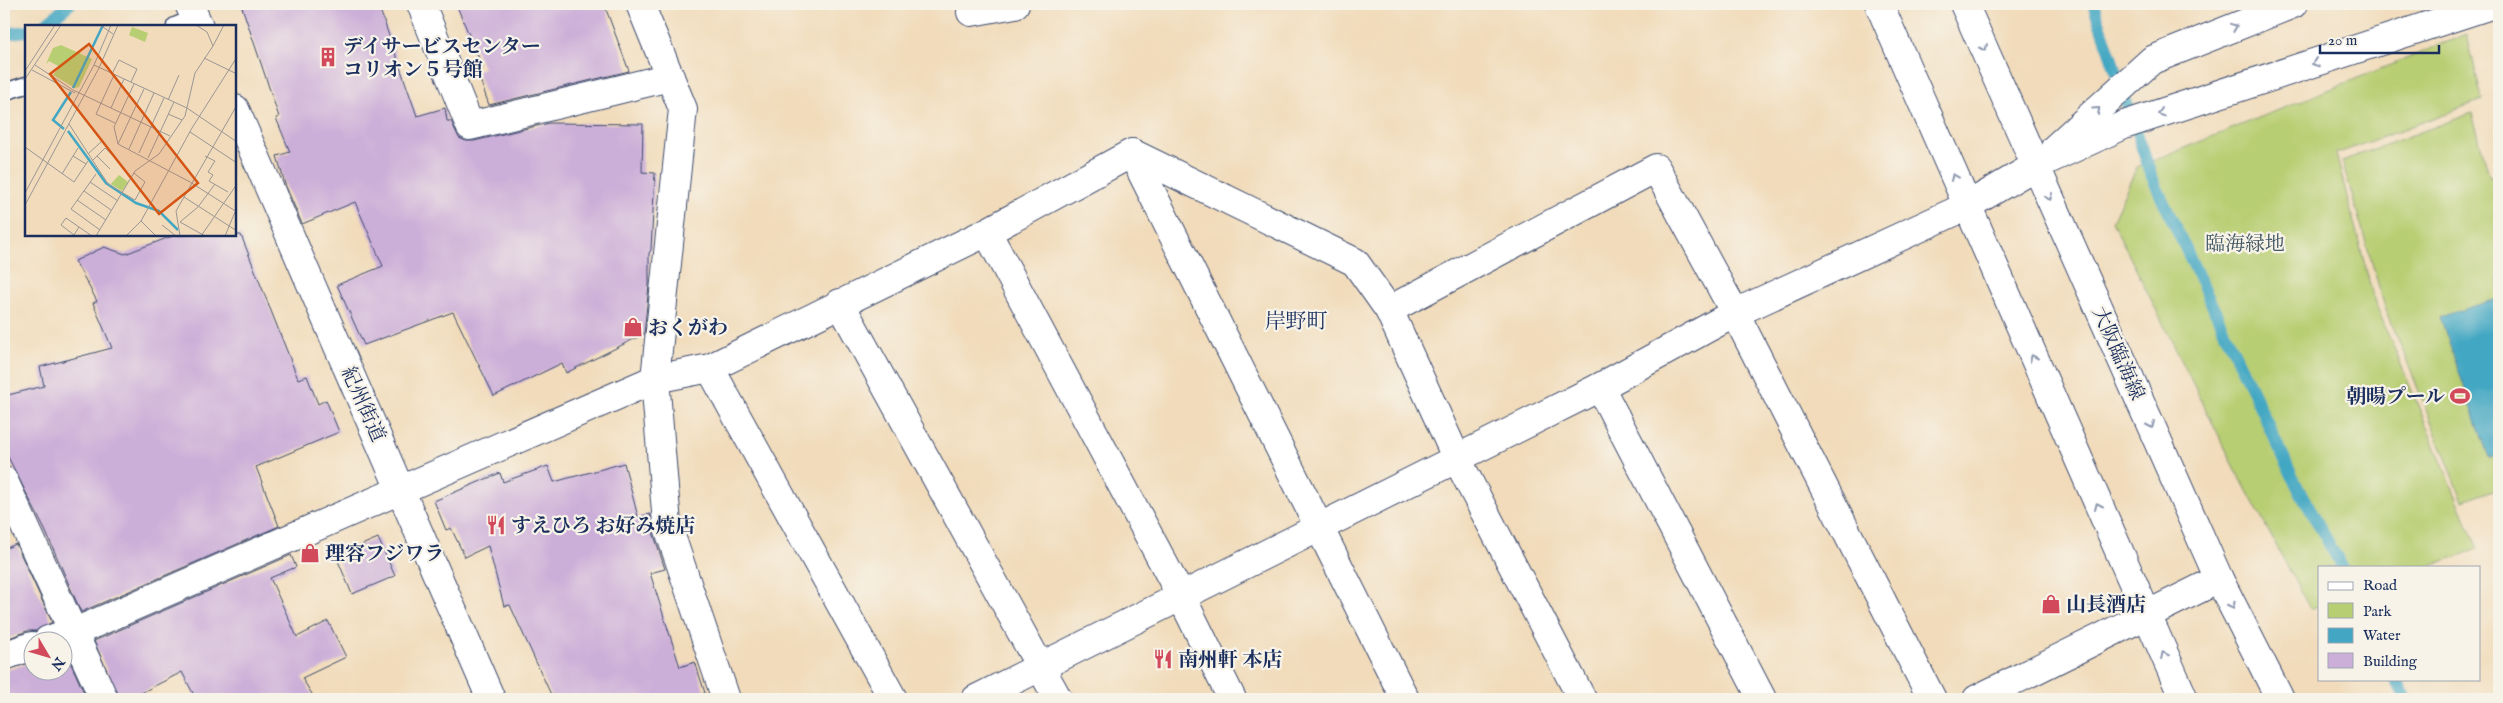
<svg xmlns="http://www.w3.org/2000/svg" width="2503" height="703" font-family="'IM FELL English','Noto Serif JP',serif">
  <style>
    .green { fill: #b8ce72; stroke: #6a7e68 }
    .water { fill: #43a7c3; stroke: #2f6b90 }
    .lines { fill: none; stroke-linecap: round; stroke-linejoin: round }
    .stream { stroke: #43a7c3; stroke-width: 12 }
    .building { fill: #ccafd8 }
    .service-casing { stroke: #3b496c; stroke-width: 19 }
    .minor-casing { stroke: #3b496c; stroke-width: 30 }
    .tertiary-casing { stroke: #3b496c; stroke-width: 30 }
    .primary-casing { stroke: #3b496c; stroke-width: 30 }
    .service { stroke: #fff; stroke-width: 16 }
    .minor { stroke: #fff; stroke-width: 28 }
    .tertiary { stroke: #fff; stroke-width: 28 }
    .primary { stroke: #fff; stroke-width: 28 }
    .oneway { stroke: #8d97ae }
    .labels { text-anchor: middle; stroke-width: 4.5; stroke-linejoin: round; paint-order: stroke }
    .poi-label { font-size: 20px; font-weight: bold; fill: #1b2f5e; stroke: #f7f3e8; text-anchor: start }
    .park-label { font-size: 20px; fill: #425763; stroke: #f7f3e8 }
    .street-label { font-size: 20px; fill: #1b2f5e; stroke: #f7f3e8 }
    .neighbourhood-label { font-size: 21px; fill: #1b2f5e; stroke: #f7f3e8 }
    .inset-river { fill: none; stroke: #43a7c3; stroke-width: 2.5 }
    .inset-road { fill: none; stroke: #9b9695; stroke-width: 1 }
    .view { fill: #d45514; fill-opacity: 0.15; stroke: #d45514; stroke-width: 2.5 }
    .inset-edge { fill: none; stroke: #1b2f5e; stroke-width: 2.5 }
  </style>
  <rect width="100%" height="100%" fill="#f7f3e8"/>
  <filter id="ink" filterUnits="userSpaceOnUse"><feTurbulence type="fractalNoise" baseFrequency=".02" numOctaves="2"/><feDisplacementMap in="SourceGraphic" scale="10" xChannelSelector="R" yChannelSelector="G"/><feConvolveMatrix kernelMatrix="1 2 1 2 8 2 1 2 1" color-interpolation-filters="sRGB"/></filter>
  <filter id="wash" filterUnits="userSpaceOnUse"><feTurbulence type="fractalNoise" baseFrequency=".0096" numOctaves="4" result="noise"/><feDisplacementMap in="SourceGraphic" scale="20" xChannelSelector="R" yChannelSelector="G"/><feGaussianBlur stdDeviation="1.12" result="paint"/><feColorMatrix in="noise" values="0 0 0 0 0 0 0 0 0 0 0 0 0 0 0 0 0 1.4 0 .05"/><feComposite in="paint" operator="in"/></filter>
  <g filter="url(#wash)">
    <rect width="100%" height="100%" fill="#f1dbba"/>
    <!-- green -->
    <g class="green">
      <polygon points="2467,34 2482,100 2336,154 2374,300 2478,549 2427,567 2319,567 2319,605 2310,609 2237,472 2112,221 2137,167"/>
      <polygon points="2472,113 2490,178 2499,174 2499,488 2463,501 2384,304 2342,161"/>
    </g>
    <!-- water -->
    <polygon class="water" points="2499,298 2499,454 2489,458 2440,317"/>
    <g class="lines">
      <!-- stream -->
      <g class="stream">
        <polyline points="2093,4 2152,177 2296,484 2342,567"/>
        <polyline points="43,26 70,4"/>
        <polyline points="4,34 26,31"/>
        <polyline points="2396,679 2406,699"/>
      </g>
    </g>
    <g id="blocks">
      <!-- building -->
      <g class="building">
        <polygon points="241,4 378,4 417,116 445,108 447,121 451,121 459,138 466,141 474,141 549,123 643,124 642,172 655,173 651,250 649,253 649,285 644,334 566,373 562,363 494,396 453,312 364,345 337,285 383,266 355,202 302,224 285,184 277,156 290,152 276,118 279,117"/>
        <polygon points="456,4 604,4 629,71 489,105 477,71 483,68"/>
        <polygon points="175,235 241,235 298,379 307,376 318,404 326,400 339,432 256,467 279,526 81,612 45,530 4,449 4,396 44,386 40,367 112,348 93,303 97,301 75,261 104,247 125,254"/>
        <polygon points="624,463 638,517 650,514 652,529 665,569 650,573 680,667 695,662 705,693 690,699 553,699 510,605 504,606 488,546 465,557 451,528 446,530 434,501 500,473 503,482 548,466 554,482"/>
        <polygon points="378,538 395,576 352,594 336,556"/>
        <polygon points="16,544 52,622 36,631 27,631 4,640 4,549"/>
        <polygon points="291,555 296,567 270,578 297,637 328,621 346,657 302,678 315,699 196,699 182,672 129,699 119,699 94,641"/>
        <polygon points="65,651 87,699 4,699 4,671 32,662 32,670 62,670 62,652"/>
      </g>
    </g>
  </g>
  <g filter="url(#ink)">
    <use href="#blocks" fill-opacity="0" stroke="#3b496c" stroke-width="1"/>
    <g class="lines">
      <defs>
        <g id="service">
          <polyline points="175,26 195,18"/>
          <polyline points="4,92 26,85"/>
        </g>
        <g id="minor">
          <polyline points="189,4 199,26"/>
          <polyline points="421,4 470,126 670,77"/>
          <polyline points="640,4 683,109 655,379 667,524 726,699"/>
          <polyline points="971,12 1015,4"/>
          <polyline points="235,109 491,699"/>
          <polyline points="2055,148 2152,60 2293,4"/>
          <polyline points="1132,153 1405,699"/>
          <polyline points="987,232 1181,596 1232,699"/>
          <polyline points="840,303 1058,699"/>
          <polyline points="1389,310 1656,168 1735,313 1932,699"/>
          <polyline points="710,368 893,699"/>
          <polyline points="1600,387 1762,699"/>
          <polyline points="4,481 104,699"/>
          <polyline points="48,640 84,628 655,379 710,368 987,232 1132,153 1355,262 1389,310 1456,457 1582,699"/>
          <polyline points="4,656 32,646"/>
          <polyline points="976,699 1600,387 1735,313 1967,206 2035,166 2124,125 2494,4"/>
        </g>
        <polyline id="tertiary" points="1977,699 2219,579"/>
        <g id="primary">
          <polyline points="1879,4 2184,699"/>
          <polyline points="1964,4 2219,579 2280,699"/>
        </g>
      </defs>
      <!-- service casing -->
      <use href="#service" class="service-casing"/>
      <!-- minor casing -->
      <use href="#minor" class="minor-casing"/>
      <!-- tertiary casing -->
      <use href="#tertiary" class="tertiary-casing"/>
      <!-- primary casing -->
      <use href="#primary" class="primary-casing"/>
      <!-- service -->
      <use href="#service" class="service"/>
      <!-- minor -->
      <use href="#minor" class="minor"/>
      <!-- tertiary -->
      <use href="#tertiary" class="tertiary"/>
      <!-- primary -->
      <use href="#primary" class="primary"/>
    </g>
    <!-- one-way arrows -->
    <defs><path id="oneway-chevron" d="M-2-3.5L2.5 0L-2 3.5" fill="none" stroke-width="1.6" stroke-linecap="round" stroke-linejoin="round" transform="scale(1.25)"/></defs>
    <g class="oneway">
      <use href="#oneway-chevron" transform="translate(2234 27) rotate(-22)"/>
      <use href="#oneway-chevron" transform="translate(1984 48) rotate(66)"/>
      <use href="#oneway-chevron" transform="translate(2315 63) rotate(162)"/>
      <use href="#oneway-chevron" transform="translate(2097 110) rotate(-42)"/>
      <use href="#oneway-chevron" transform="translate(2161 113) rotate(162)"/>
      <use href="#oneway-chevron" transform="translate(1954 177) rotate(-113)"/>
      <use href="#oneway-chevron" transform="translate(2049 197) rotate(66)"/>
      <use href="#oneway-chevron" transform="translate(2033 358) rotate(-114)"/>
      <use href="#oneway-chevron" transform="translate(2151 425) rotate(66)"/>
      <use href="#oneway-chevron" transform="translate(2098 506) rotate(-114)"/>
      <use href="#oneway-chevron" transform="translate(2232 605) rotate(63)"/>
      <use href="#oneway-chevron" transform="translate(2164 655) rotate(-115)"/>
    </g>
  </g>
  <!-- icons -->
  <defs>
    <symbol id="building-bare" viewBox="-9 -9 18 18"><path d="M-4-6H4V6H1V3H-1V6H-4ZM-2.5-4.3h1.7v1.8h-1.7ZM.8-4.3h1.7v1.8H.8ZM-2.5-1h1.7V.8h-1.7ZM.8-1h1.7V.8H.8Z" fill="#d1495b" stroke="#f7f3e8" stroke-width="2.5" paint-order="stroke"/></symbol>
    <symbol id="shop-bare" viewBox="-9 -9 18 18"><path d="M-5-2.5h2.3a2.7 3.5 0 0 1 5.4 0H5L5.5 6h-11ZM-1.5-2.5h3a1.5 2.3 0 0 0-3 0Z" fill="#d1495b" stroke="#f7f3e8" stroke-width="2.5" paint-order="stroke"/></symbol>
    <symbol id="stadium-bare" viewBox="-9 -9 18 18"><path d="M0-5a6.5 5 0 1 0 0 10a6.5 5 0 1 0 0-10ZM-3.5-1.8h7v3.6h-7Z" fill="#d1495b" stroke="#f7f3e8" stroke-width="2.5" paint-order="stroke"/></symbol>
    <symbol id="restaurant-bare" viewBox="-9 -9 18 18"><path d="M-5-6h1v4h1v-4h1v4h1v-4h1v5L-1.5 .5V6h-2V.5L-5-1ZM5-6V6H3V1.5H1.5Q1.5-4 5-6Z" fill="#d1495b" stroke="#f7f3e8" stroke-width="2.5" paint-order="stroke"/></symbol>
  </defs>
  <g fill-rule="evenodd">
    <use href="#building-bare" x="314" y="43" width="28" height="28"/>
    <use href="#shop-bare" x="619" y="313" width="28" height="28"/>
    <use href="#stadium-bare" x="2446" y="382" width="28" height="28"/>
    <use href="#restaurant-bare" x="482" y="511" width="28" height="28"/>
    <use href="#shop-bare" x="296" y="539" width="28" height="28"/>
    <use href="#shop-bare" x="2037" y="590" width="28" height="28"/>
    <use href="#restaurant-bare" x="1149" y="645" width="28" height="28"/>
  </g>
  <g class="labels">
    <!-- poi labels -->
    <g class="poi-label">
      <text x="343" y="53">デイサービスセンター<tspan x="343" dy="23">コリオン５号館</tspan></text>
      <text x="648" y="334">おくがわ</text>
      <text x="2445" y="403" text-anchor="end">朝暘プール</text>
      <text x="511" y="532">すえひろ お好み焼店</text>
      <text x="325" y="560">理容フジワラ</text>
      <text x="2066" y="611">山長酒店</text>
      <text x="1178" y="666">南州軒 本店</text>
    </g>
    <!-- park labels -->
    <g class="park-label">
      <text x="2245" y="250">臨海緑地</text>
    </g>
    <!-- street labels -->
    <g class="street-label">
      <text transform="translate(2119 353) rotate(66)" y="7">大阪臨海線</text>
      <text transform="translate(364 404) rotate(66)" y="7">紀州街道</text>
    </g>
    <!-- neighbourhood labels -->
    <g class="neighbourhood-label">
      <text x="1296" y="328">岸野町</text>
    </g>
  </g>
  <!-- overview -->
  <g transform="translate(25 25)">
    <rect width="211" height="211" fill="#f1dbba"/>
    <path d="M107 2 123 8 120 17 104 10ZM36 20 67 34 54 62 50 63 28 50 35 42 24 36 21 39 28 23ZM94 150 103 157 97 166 86 159Z" fill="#b8ce72"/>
    <path class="inset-river" d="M48 63 78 0M39 104 28 95 46 67M43 106 81 158 111 178 134 186 153 205"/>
    <path class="inset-road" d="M75 0 88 9M188 21 199 0M179 33 212 49M10 40 48 65 145 111M69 40 162 83 212 117M7 45 50 68M0 46 30 0M87 49 94 35 112 44 106 57M89 50 71 89 90 98M0 54 36 0M109 59 89 102 93 119 165 157 212 187M143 75 154 50M86 83 99 54M143 89 157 95M44 99 83 159 110 175 120 157 109 148M165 107 212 138M93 119 119 64M0 122 49 157 63 136M104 124 129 68M114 128 139 73M63 129 77 116M48 131 61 139M72 131 85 144M180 131 190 136 183 147 188 150 184 156 203 167M123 133 149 77M67 136 80 123 92 134M37 149 53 123M71 149 46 184 75 205M65 157 93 176M59 166 86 185M0 168 69 40 86 0M159 172 212 206M52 175 81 195M0 180 74 43 93 0M116 196 131 211M137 200 151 211M54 202 49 210 36 200 41 193 67 211M71 211 110 146 134 129 160 91 170 48 188 21 182 7 171 0M101 211 116 196 167 103 212 32M155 211 151 186 212 80M176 211 212 159M180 211 155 197 173 182 190 159M200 211 210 187"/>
    <path class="view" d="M64 19 173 158 134 189 25 49Z"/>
    <rect width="211" height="211" class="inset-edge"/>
  </g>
  <!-- margin -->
  <rect width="2503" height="703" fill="none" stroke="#f7f3e8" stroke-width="20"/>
  <!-- legend -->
  <rect x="2318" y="566" width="162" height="115" fill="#f7f3e8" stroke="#9fa5b1"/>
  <rect x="2328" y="582" width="25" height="8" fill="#ffffff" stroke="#9fa5b1"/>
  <text x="2363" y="590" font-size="15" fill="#1b2f5e">Road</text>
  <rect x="2328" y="603" width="25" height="15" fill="#b8ce72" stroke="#9fa5b1"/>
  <text x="2363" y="616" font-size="15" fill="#1b2f5e">Park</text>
  <rect x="2328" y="628" width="25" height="15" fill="#43a7c3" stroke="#9fa5b1"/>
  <text x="2363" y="640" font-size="15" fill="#1b2f5e">Water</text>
  <rect x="2328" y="653" width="25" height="15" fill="#ccafd8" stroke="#9fa5b1"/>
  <text x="2363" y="666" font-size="15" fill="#1b2f5e">Building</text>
  <!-- north arrow -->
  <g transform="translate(48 656) rotate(128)"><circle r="24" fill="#f7f3e8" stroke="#9fa5b1"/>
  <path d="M0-4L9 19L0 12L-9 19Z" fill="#d1495b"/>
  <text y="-8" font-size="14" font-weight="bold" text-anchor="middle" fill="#1b2f5e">N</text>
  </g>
  <!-- scale -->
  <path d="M2320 45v8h119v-8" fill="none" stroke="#1b2f5e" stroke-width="2.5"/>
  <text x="2328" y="45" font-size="15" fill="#1b2f5e" stroke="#f7f3e8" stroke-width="4" paint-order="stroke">20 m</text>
</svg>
